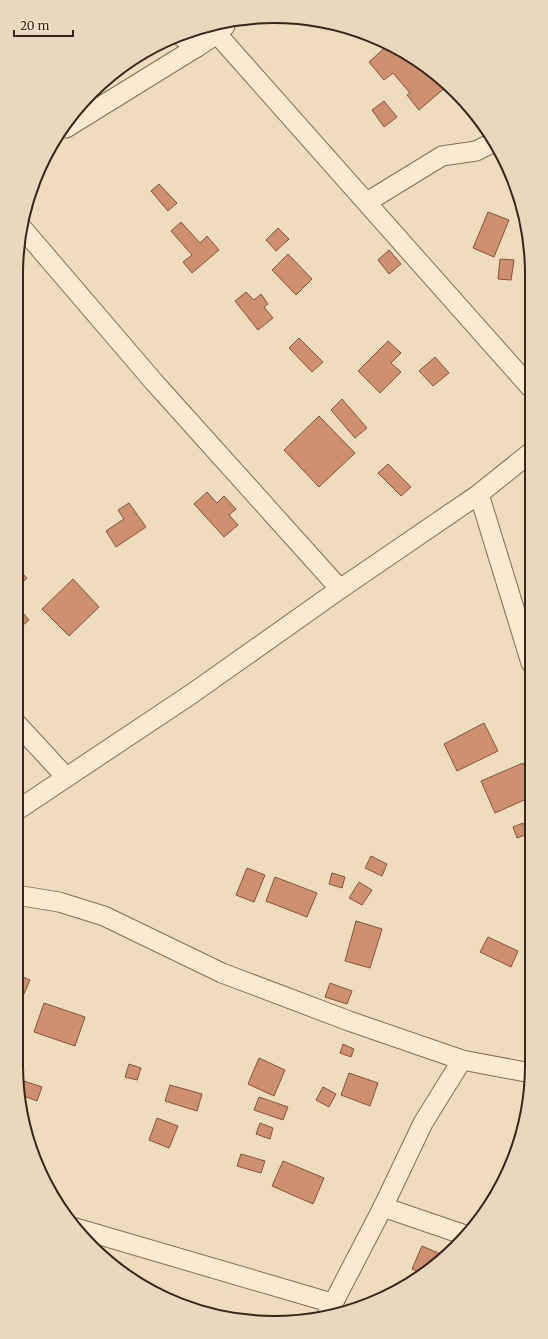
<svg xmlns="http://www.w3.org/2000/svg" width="548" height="1339" font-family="Merriweather,serif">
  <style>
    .building { fill: #cf9070; stroke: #87533a }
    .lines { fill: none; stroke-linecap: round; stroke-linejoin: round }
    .minor-casing { stroke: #876c55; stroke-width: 21 }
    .minor { stroke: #faeacf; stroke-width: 19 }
    .rim { fill: none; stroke: #36261b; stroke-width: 2 }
  </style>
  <rect width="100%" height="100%" fill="#efdcbc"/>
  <!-- building -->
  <g class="building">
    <polygon points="388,45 417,59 447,86 419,110 407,95 410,93 393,73 384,80 369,62"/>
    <polygon points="384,101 397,117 384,127 372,110"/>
    <polygon points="159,184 177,203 168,211 151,191"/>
    <polygon points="488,212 509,220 494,257 473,248"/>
    <polygon points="181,222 200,243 207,236 219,250 192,273 183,262 192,255 171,231"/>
    <polygon points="278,228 289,239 276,251 266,240"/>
    <polygon points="389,250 401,264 389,274 378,260"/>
    <polygon points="288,254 312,279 296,295 272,270"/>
    <polygon points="500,259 514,260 511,280 498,279"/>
    <polygon points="246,292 254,300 261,294 268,304 264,307 273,318 258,330 235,301"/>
    <polygon points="299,338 323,362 312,372 289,348"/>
    <polygon points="388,341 401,353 391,363 401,372 380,393 358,371"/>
    <polygon points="435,357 449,373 433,386 419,371"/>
    <polygon points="342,399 367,428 355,438 331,410"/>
    <polygon points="319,416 355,453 319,487 284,450"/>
    <polygon points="388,464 411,487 401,496 378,473"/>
    <polygon points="207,492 217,503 224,496 236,509 229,515 238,525 224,537 194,504"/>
    <polygon points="129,503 146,527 116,547 106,531 124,519 118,510"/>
    <polygon points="19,570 27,578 16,589 16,572"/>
    <polygon points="73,579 99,607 69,636 42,609"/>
    <polygon points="16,605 29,620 16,631"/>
    <polygon points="484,723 498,751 457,771 444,744"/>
    <polygon points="523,763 531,782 531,797 495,813 481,781"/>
    <polygon points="523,823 528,834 517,838 513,827"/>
    <polygon points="371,856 387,864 382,876 365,868"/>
    <polygon points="247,868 265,875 254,902 236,895"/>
    <polygon points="332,873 345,877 342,888 329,884"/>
    <polygon points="275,877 317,893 307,917 266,901"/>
    <polygon points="359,882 372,890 362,905 349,898"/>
    <polygon points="356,921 382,929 370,968 345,961"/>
    <polygon points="488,937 518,951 511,967 480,952"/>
    <polygon points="16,974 30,980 16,1012"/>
    <polygon points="330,983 352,991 347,1004 325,997"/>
    <polygon points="44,1003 85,1017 75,1046 34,1032"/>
    <polygon points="343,1044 354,1049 351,1057 340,1053"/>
    <polygon points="259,1058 285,1070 274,1096 248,1084"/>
    <polygon points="129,1064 141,1068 137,1080 125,1077"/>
    <polygon points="349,1073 378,1083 370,1106 341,1095"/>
    <polygon points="18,1079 42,1087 37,1101 21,1095"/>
    <polygon points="170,1085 202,1094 197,1111 165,1101"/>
    <polygon points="323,1087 336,1094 329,1107 316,1100"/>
    <polygon points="259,1097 288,1107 283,1120 254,1110"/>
    <polygon points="157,1118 178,1126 169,1148 149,1140"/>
    <polygon points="260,1123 273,1128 270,1139 256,1134"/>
    <polygon points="241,1154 265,1161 261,1173 237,1166"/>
    <polygon points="283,1161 324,1178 313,1204 272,1186"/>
    <polygon points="422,1246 443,1255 423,1274 412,1269"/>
  </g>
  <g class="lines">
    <defs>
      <g id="minor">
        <polyline points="217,34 530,387"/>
        <polyline points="182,37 197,47"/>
        <polyline points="66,128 197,47 217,34 225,26"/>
        <polyline points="367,202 442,156 476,151 492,143"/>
        <polyline points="23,229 154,382 340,589"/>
        <polyline points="479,494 531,663"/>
        <polyline points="16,723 66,777"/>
        <polyline points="16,811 190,695 340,589 479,494 530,453"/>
        <polyline points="16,895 59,902 104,916 222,973 349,1021 462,1060 531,1073"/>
        <polyline points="383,1207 465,1235"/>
        <polyline points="76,1228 332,1303"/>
        <polyline points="326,1317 383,1207 423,1123 462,1060"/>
      </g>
    </defs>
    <!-- minor casing -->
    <use href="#minor" class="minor-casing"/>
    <!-- minor -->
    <use href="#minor" class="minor"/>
  </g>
  <!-- crop -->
  <path d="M0 0H548V1339H0ZM274 23H274A251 251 0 0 1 525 274V1065A251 251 0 0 1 274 1316H274A251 251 0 0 1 23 1065V274A251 251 0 0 1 274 23Z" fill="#e7d8be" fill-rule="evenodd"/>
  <path class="rim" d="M274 23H274A251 251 0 0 1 525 274V1065A251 251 0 0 1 274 1316H274A251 251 0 0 1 23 1065V274A251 251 0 0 1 274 23Z"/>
  <!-- scale -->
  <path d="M14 30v6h59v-6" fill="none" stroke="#36261b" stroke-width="2"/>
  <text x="20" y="30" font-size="12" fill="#36261b" stroke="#f6e7cc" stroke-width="3" paint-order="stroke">20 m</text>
</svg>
